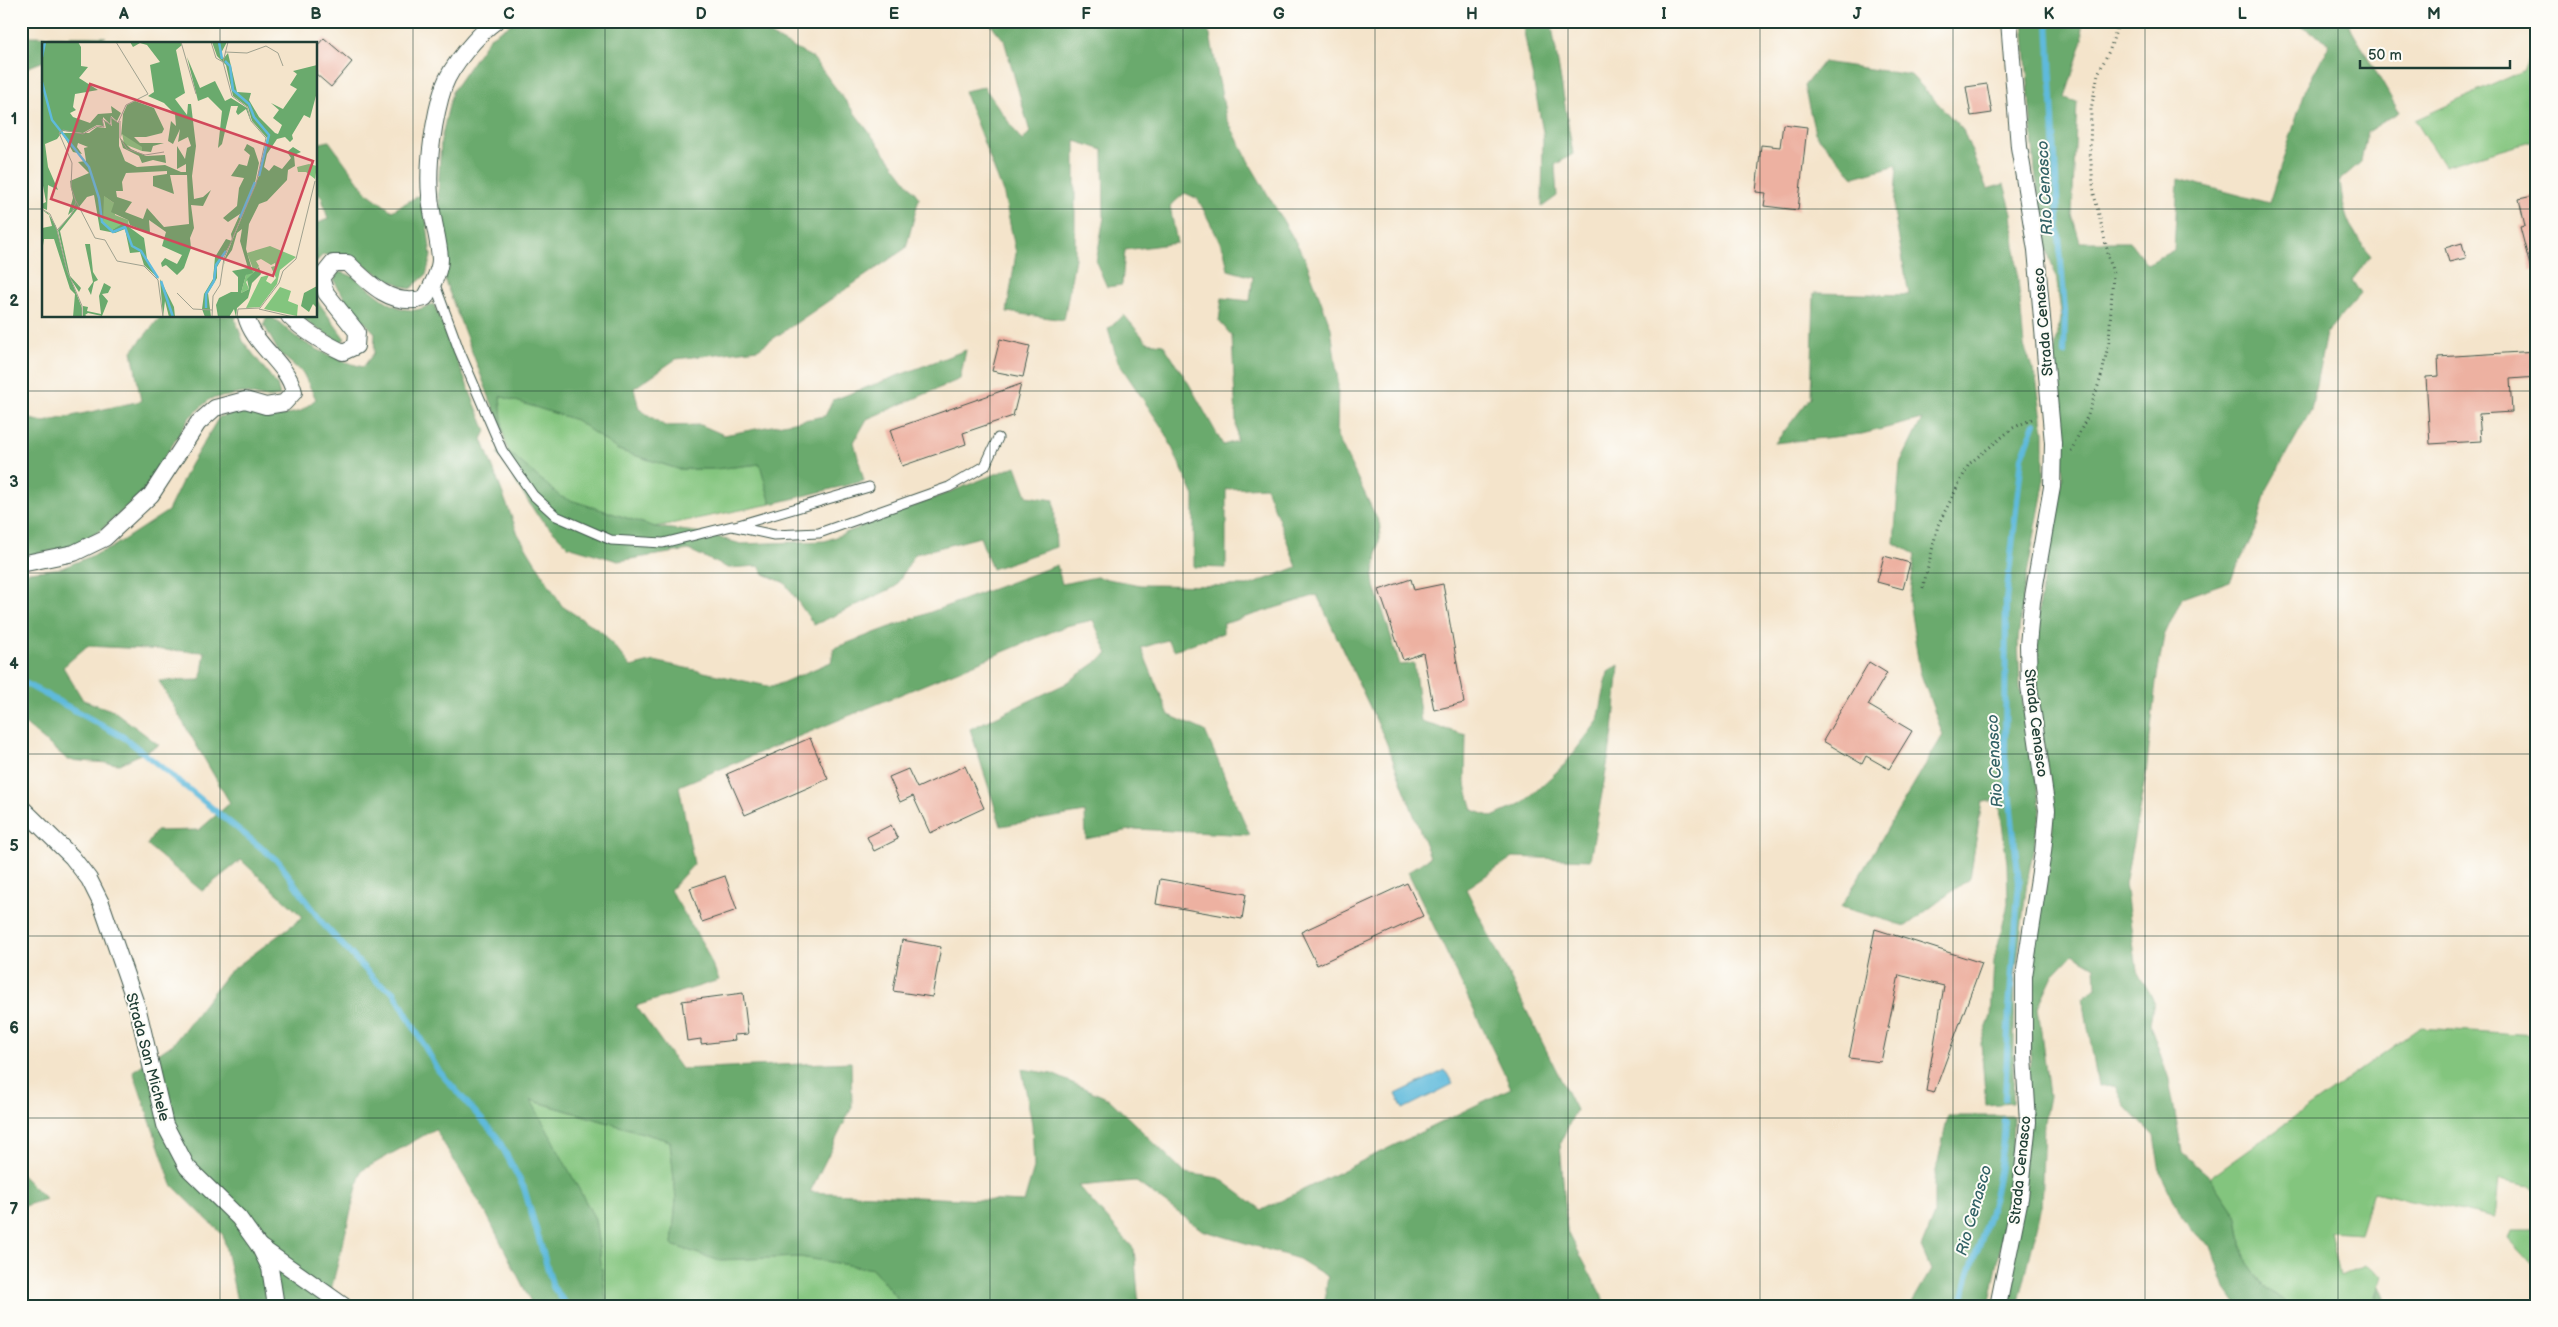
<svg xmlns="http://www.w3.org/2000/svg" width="2558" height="1327" font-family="'Balsamiq Sans',sans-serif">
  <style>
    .green { fill: #83c57e; stroke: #518159 }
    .forest { fill: #6aaa6d; stroke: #447450; fill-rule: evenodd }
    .water { fill: #5ebadc; stroke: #3e7c88 }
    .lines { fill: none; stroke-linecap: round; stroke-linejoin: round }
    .stream { stroke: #5ebadc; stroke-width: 6 }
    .building { fill: #edb1a1 }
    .service-casing { stroke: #3f564b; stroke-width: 11 }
    .minor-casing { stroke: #3f564b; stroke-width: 18 }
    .path { stroke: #3f564b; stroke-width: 3; stroke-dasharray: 1 4; stroke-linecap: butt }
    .service { stroke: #fff; stroke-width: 9 }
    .minor { stroke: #fff; stroke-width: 16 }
    .grid { fill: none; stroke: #1f3d34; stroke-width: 1; stroke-opacity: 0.55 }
    .labels { text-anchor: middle; stroke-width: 4; stroke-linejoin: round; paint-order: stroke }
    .street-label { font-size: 15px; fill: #1f3d34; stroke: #fdfcf7 }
    .water-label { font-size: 16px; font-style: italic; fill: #326266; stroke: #fdfcf7 }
    .inset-river { fill: none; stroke: #5ebadc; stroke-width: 2.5 }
    .inset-road { fill: none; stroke: #9fa18f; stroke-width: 1 }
    .view { fill: #d1495b; fill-opacity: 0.15; stroke: #d1495b; stroke-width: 2.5 }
    .inset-edge { fill: none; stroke: #1f3d34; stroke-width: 2.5 }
    .neatline { fill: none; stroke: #1f3d34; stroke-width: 2 }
    .grid-label { font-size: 16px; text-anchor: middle; font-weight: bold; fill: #1f3d34 }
  </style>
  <rect width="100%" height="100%" fill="#fdfcf7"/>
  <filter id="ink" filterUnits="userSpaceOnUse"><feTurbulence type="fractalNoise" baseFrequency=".02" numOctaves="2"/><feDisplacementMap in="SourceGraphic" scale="10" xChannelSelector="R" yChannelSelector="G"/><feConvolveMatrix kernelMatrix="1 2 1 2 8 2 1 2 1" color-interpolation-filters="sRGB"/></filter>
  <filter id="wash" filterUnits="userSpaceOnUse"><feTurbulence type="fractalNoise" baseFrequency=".0096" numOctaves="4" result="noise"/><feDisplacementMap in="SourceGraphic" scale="20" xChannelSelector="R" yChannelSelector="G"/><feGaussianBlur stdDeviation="1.12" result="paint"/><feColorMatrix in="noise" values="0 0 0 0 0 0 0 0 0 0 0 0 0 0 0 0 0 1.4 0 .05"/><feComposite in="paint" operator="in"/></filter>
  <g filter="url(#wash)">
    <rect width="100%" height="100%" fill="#f4e4cb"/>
    <!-- green -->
    <g class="green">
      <polygon points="2537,51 2537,139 2444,166 2415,120 2523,71 2529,56"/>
      <polygon points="500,396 576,420 618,450 678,469 715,469 760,464 771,504 655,527 560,497 508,451 503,433"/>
      <polygon points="2419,1028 2537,1035 2537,1192 2530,1186 2499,1180 2495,1218 2373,1192 2360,1234 2330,1232 2340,1276 2366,1265 2382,1276 2372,1306 2290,1306 2267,1289 2244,1258 2238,1218 2210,1177"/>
      <polygon points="530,1100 670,1141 676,1199 672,1245 717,1260 800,1257 873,1269 903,1306 607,1306 595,1219"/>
      <polygon points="2537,1228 2537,1270 2508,1239 2511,1231 2531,1231"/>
    </g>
    <!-- forest -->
    <g class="forest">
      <polygon points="516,21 743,21 813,58 919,198 906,248 758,349 676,359 634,388 639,409 665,426 701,425 724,435 825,416 833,400 966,350 960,379 867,419 854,442 864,481 771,504 760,464 715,469 678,469 618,450 576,420 500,396 503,433 445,281 447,258 438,194 441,140 452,92 490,37"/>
      <path d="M988 21H1203L1210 35 1226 117 1251 166 1305 258 1331 328 1338 382 1337 436 1381 527 1373 580 1400 665 1414 663 1421 722 1466 735 1465 782 1473 810 1492 817 1523 803 1565 764 1598 721 1608 672 1619 665 1613 732 1590 860 1513 857 1466 889 1576 1110 1560 1143 1567 1230 1607 1306H1323L1328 1277 1299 1259 1202 1230 1135 1181 1078 1186 1134 1249 1139 1306H903L873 1269 800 1257 717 1260 672 1245 676 1199 670 1141 531 1100 595 1219 607 1306H533L486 1213 435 1129 361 1171 327 1306H238L223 1235 172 1185 133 1071 173 1044 228 973 303 917 241 860 202 891 147 845 156 831 199 830 230 803 159 681 201 680 205 652 87 646 63 667 83 700 114 711 159 745 120 764 68 760 21 721V573L62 568 111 548 168 511 189 467 219 417 247 410 269 419 301 411 316 399 303 373 279 353 264 325 267 316C278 320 281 324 289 331 305 346 342 362 363 367L374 353 375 333 351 308 334 281 338 272C364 274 380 308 411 310 418 311 427 306 434 304L486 431 482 439 518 534 562 606 603 633 631 667 654 661 772 687 831 662 834 648 1057 565 1062 584 1096 577 1141 585 1248 586 1297 567 1266 487 1226 489V568L1194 567V496L1165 432 1118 362 1108 329 1124 315 1147 342 1163 344 1189 384 1223 445 1237 441 1232 336 1219 321 1222 298 1250 301 1253 277 1228 270 1224 250 1198 199 1185 193 1170 206 1177 243 1125 250 1122 285 1107 287 1096 262 1104 217 1103 150 1075 141V258L1064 320 1007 312 1016 253 1004 195 964 91 984 87 1022 141 1030 132 1004 40ZM1317 595 1385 739 1430 857 1408 872 1511 1088 1262 1210 1219 1178 1185 1173 1109 1099 1052 1074 1022 1069 1032 1124 1034 1168 1024 1202 810 1192 852 1107 851 1062 681 1069 636 1006 719 980 704 946 670 890 694 864 679 786 1066 626 1093 620 1108 654 1065 684 970 729 1001 826 1085 812 1086 839 1135 829 1250 835 1205 731 1169 715 1141 648 1167 640 1174 650 1223 633V624Z"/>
      <polygon points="1522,21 1551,21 1573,154 1555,165 1557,196 1542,207 1543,132"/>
      <path d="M2023 21H2082L2083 39 2065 98 2077 102 2072 215 2080 242H2130L2147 264 2174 250 2178 179 2269 203 2306 88 2330 43 2293 21H2347L2399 112 2367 132 2361 162 2340 180C2344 217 2348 227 2371 256L2352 280 2361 294 2326 333 2311 410 2266 491 2256 530 2230 581 2182 598 2164 636 2156 682 2146 774 2125 884 2137 970 2154 1001 2150 1024 2169 1080 2182 1152 2210 1177 2238 1218 2244 1258 2267 1289 2290 1306H2237L2225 1289 2211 1246 2198 1236 2182 1217 2160 1171 2154 1136 2126 1107 2116 1085 2098 1086 2083 998 2096 987 2095 967 2073 954 2053 975 2038 1007 2049 1096 2044 1122 2041 1210 2018 1306H2003L2031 1053 2030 976 2054 813 2034 684 2039 603 2063 477 2054 356 2061 312 2056 276 2046 247 2035 171Z"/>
      <polygon points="21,36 106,37 88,44 44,44 44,61 21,70"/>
      <polygon points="1823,62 1911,75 1963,130 1987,189 2004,184 2012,213 2024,346 2036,378 2044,432 2044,485 2023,595 2018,641 2020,686 2041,810 2027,882 2015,978 2013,1103 1986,1105 1981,1043 1991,1016 1994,961 2008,904 2007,863 1999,800 1982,802 1970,878 1906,926 1841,907 1943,735 1920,672 1909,601 1915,554 1894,543 1900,464 1922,419 1862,434 1775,443 1811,397 1814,293 1909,295 1894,211 1897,165 1854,177 1815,133 1804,86"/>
      <polygon points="329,141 366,192 392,211 423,193 431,256 426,275 410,289 383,277 349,255 323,255 316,262 316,224 328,219 322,198 316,190 316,144"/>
      <polygon points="316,299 345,339 340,342 311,325 301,316 316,316"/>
      <polygon points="161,316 237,316 235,319 243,341 277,385 280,396 266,398 244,393 210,399 190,417 142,493 100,531 70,548 21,556 21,417 44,422 141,401 132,351"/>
      <polygon points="508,451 561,497 655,527 704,533 741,544 825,541 1016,466 1027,496 1054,500 1056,547 992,569 980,537 915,554 895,587 814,625 785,583 764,574 759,566 728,568 689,550 618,561 568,546 537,515 497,453"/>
      <polygon points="1948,1116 2013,1116 2011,1194 1989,1306 1910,1306 1931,1270 1921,1247 1934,1215 1934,1180"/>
      <polygon points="21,1174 46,1199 21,1207"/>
      <polygon points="2379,1287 2387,1306 2372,1306"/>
    </g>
    <!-- water -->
    <polygon class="water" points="1445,1070 1453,1084 1403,1109 1396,1094"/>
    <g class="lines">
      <!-- stream -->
      <g class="stream">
        <polyline points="2048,21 2059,236 2065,311 2064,353"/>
        <polyline points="21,681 125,738 279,862 323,924 377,982 394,992 438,1070 497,1137 524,1188 553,1287 567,1306"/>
        <polyline points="2005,1099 2009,1009 2019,882 2005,756 2006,600 2022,457 2035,423"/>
        <path d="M1962 1306C1965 1275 1980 1248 1988 1218 1998 1186 2003 1154 2004 1120"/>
      </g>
    </g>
    <g id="blocks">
      <!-- building -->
      <g class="building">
        <polygon points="324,38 352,62 331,87 316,74 316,47"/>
        <polygon points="1987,84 1992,113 1971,116 1966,87"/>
        <polygon points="1783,124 1807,127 1798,210 1764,206 1766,193 1756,192 1761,145 1780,147"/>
        <polygon points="2537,195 2537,269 2531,270 2520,227 2525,226 2519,199"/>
        <polygon points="2462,243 2466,258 2449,262 2445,248"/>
        <polygon points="1000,339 1030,346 1023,377 992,371"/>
        <polygon points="2537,351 2537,377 2510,379 2512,412 2479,414 2481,441 2430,444 2426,377 2439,376 2438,357"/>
        <polygon points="1021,384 1013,416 963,433 966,444 902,466 890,430"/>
        <polygon points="1884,556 1910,563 1903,589 1877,582"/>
        <polygon points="1411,579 1414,590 1443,584 1464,703 1434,710 1423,653 1403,660 1379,590"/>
        <polygon points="1869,662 1887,673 1868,705 1912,731 1889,769 1866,756 1862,764 1823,741"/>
        <polygon points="810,738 828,779 745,815 727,774"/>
        <polygon points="965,766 984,808 930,833 913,796 900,802 889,777 908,769 917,788"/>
        <polygon points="891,825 898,839 874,851 867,837"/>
        <polygon points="725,876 737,910 702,922 690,888"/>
        <polygon points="1160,879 1246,894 1242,919 1156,904"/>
        <polygon points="1407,883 1423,916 1317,965 1301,932"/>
        <polygon points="1875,929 1982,963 1934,1093 1926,1091 1944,986 1899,975 1881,1062 1849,1058"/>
        <polygon points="902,940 941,947 932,997 893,991"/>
        <polygon points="743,993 748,1034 734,1035 735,1040 701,1044 701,1039 687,1041 682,1001"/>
      </g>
    </g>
  </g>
  <g filter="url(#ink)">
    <use href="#blocks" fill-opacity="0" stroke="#3f564b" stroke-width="1"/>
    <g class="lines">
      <defs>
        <g id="service">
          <polyline points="434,282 459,350 502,450 533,495 556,516 611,540 663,543 732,526 774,535 819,533 949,487 985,466 998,438"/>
          <polyline points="735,526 869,487"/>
        </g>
        <g id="minor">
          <path d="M289 316C305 332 322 342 343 352L356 346 357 332 326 293 321 278 333 263H348C369 284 393 308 425 298 431 287 440 272 440 259 439 238 431 216 430 195 427 164 434 116 444 86 451 66 478 34 496 21"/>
          <path d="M21 564 74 553 105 538 151 495 198 423 215 408 245 400 266 406 284 403 294 392C287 362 254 347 246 316"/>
          <polyline points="21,807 72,857 89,879 101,903 138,1010 165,1125 187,1167 239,1218 259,1246 270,1268 276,1306"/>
          <polyline points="259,1246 344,1306"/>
          <polyline points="1998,1306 2020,1198 2028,1122 2024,1056 2024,976 2043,852 2047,810 2029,686 2028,645 2032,602 2052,487 2053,443 2036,250 2019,147 2009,21"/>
        </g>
      </defs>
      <!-- service casing -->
      <use href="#service" class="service-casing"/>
      <!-- minor casing -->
      <use href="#minor" class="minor-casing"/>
      <!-- path -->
      <g class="path">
        <polyline points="2071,451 2088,415 2102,374 2109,341 2113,274 2094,194 2090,152 2091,109 2098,74 2110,49 2119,21"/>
        <polyline points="1923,588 1938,525 1969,464 2013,428 2034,418"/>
      </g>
      <!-- service -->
      <use href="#service" class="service"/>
      <!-- minor -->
      <use href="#minor" class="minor"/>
    </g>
  </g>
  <!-- grid -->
  <path class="grid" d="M220 21V44M413 21V1306M605 21V1306M798 21V1306M990 21V1306M1183 21V1306M1375 21V1306M1568 21V1306M1760 21V1306M1953 21V1306M2145 21V1306M2338 21V1306M21 209H44M316 209H2537M220 316V1306M21 391H2537M21 573H2537M21 754H2537M21 936H2537M21 1118H2537"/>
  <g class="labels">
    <!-- street labels -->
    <g class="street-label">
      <text transform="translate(2043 322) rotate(-95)" y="5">Strada Cenasco</text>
      <text transform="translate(2036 723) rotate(83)" y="5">Strada Cenasco</text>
      <text transform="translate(148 1057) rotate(75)" y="5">Strada San Michele</text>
      <text transform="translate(2020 1170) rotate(-84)" y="5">Strada Cenasco</text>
    </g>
    <!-- water labels -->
    <g class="water-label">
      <text transform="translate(2044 188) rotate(-93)" y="6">RIo Cenasco</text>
      <text transform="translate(1994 761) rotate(-93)" y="6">Rio Cenasco</text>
      <text transform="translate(1973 1210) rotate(-74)" y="6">Rio Cenasco</text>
    </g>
  </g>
  <!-- overview -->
  <g transform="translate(42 42)">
    <rect width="275" height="275" fill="#f4e4cb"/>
    <path d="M80 91 101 105 100 109 82 102ZM267 122 275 124 273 137 264 130H256L255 125ZM61 153 72 161 73 173 86 178 87 185 80 183 70 188 61 179ZM228 204 254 215 238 228 235 242 218 265 204 266 219 235 227 233 224 239 229 242 234 236 229 225 233 224V221L229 223 219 217 214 219 217 224 204 240 207 247 199 251 204 233 211 227 205 211ZM238 245 249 249 246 259 256 263 255 274 222 267Z" fill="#83c57e"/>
    <path d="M0 0H36L39 5V24L46 25 37 36 56 48 33 52 31 65 34 68 28 71 31 75 48 81 56 72 70 71 69 64 79 71 75 79 69 74 68 82 61 75V84L55 83 41 91 21 89 15 97 3 102 6 125 16 148 6 143 5 168 0 166V162L4 160 0 138ZM88 0H138L140 3 134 8 143 51 133 57 145 73 146 62H149L154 104 150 134 152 157 161 155 169 148 161 164 149 163 152 186 148 196 149 206 142 226 135 233 124 223 120 225 119 221 123 216 135 222 140 213 120 204 124 190 107 178 108 191 88 183 86 178 69 170 72 161 62 154 61 179 70 188 80 182 87 185 102 196 105 217 117 237 102 223 98 210 88 211 83 187 73 191 58 188 52 153 45 155 18 189 28 234 39 246 37 250 28 236 25 228 16 188 33 167 26 173 31 156 28 139 47 131 36 120 44 119 42 106 46 105 36 101 35 105 40 112 31 110 20 91H47L55 85 64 86 62 78 70 84 69 76 77 81V104L83 119 95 125 123 123 139 130H144V122L135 127V104L143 117 145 106 149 104 146 95 136 100 138 87 131 102 126 99 129 79 134 84 133 72 122 61 106 54 112 50 108 23 118 20 105 3 98 1 91 5ZM125 129V132L111 134V144L132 152 128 133H145L147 182 122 185 105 166 101 177 83 170 90 160 75 155 74 149H81L80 140 84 131ZM170 0H185L178 13 182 16 186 11 195 50 209 51 207 58 217 75 233 91 236 92 240 83 231 76 237 68 229 61 241 67 255 47 248 43 255 32 251 29 275 23V50L268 76 262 73 250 93 251 97 248 100 243 95 235 97 225 112 222 125 227 129 232 123 240 127 249 116 245 110 251 105 259 110 252 113 253 124 246 128 245 138 225 159 217 162 207 182 204 207 211 231 204 233 199 251 207 247 205 237 217 225 219 232 210 241 206 256 195 266 194 275 192 267 187 275H176L174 263 177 256 189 250H196V235L190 229 206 226 198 199 200 187 195 191 190 208 183 218 181 227 183 216 218 131 225 96 210 79 206 65 191 54 184 23 175 14ZM145 15 158 46 173 39 183 59 189 56 205 66 209 80 204 67 196 73 194 70 196 64H189L180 102 176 106 180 69 166 55 156 59ZM93 59 112 66 122 87 120 91 104 95H92L98 101H122L111 104 109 110 100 109V105L80 92 79 95 81 72 85 63ZM78 96 89 107 104 114 123 113 124 121 111 118 100 121 97 114 81 106ZM205 102 212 106 217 121 213 141 190 198 189 192 198 172 186 180 181 176 195 164 197 146 202 136 189 134 197 122 205 124 208 113 202 108ZM0 168 6 171 14 184 24 225 40 266V275H31L33 252 28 247 12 197H2L0 210V186L10 184 7 173ZM184 197 190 199 175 225V236L166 251 169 275H163L160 267 162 252 171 237 173 215ZM43 202H48L51 230 56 238 52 240 49 253 46 247 51 240ZM118 237 132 265 133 275H127L123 259 121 275ZM62 241 69 245 66 251 60 252 66 259 60 274 46 271 43 273 46 275H41V264L46 265 45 269 59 272 57 254ZM275 244V266L271 262 267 270 259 264 262 251Z" fill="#6aaa6d" fill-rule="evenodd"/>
    <path class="inset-river" d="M177 0 180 17M0 15 3 0M183 19 188 24 191 48 207 62 212 75 227 93 217 134M0 40 10 78 47 125 57 156 60 180 71 190 83 185 90 204 99 209 116 236M198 176 213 140M119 239 131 275M164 266V252L172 239 174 223 184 209"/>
    <path class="inset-road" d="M139 0 154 52M169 0 174 16 181 20M183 10 205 11 224 4 236 11 241 24M78 79V96L85 107 103 113 122 110M34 159 53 196 63 198 75 219 102 224 116 238 121 275M0 167 8 172 15 188 25 228 40 264V275M15 188 29 173 34 160 29 145 30 121 17 91 21 88 41 92 55 84 62 85 60 77 69 83V75L76 81 84 63 106 52 74 0M135 251 151 267 170 268M217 267 251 275M170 275 171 254 178 243 182 216 214 142 224 96 209 79 205 65 190 54 181 20 186 0M195 275 196 267 218 266 237 241 241 229 254 217 273 139"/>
    <path class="view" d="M48 42 271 119 231 234 9 157Z"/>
    <rect width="275" height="275" class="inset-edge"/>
  </g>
  <!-- margin -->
  <rect width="2558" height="1327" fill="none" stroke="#fdfcf7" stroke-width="55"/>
  <!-- scale -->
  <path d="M2360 60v8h150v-8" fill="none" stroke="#1f3d34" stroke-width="2.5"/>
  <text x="2368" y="60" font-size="15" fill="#1f3d34" stroke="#fdfcf7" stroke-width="4" paint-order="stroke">50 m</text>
  <rect x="28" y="28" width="2502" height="1272" class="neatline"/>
  <g class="grid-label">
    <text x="124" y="19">A</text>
    <text x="316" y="19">B</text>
    <text x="509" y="19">C</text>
    <text x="701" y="19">D</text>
    <text x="894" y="19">E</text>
    <text x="1086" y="19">F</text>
    <text x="1279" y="19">G</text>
    <text x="1472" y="19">H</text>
    <text x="1664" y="19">I</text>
    <text x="1857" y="19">J</text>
    <text x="2049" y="19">K</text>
    <text x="2242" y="19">L</text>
    <text x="2434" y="19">M</text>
    <text x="14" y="124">1</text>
    <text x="14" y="306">2</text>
    <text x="14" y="487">3</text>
    <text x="14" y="669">4</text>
    <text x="14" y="851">5</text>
    <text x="14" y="1033">6</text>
    <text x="14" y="1214">7</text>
  </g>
</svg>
